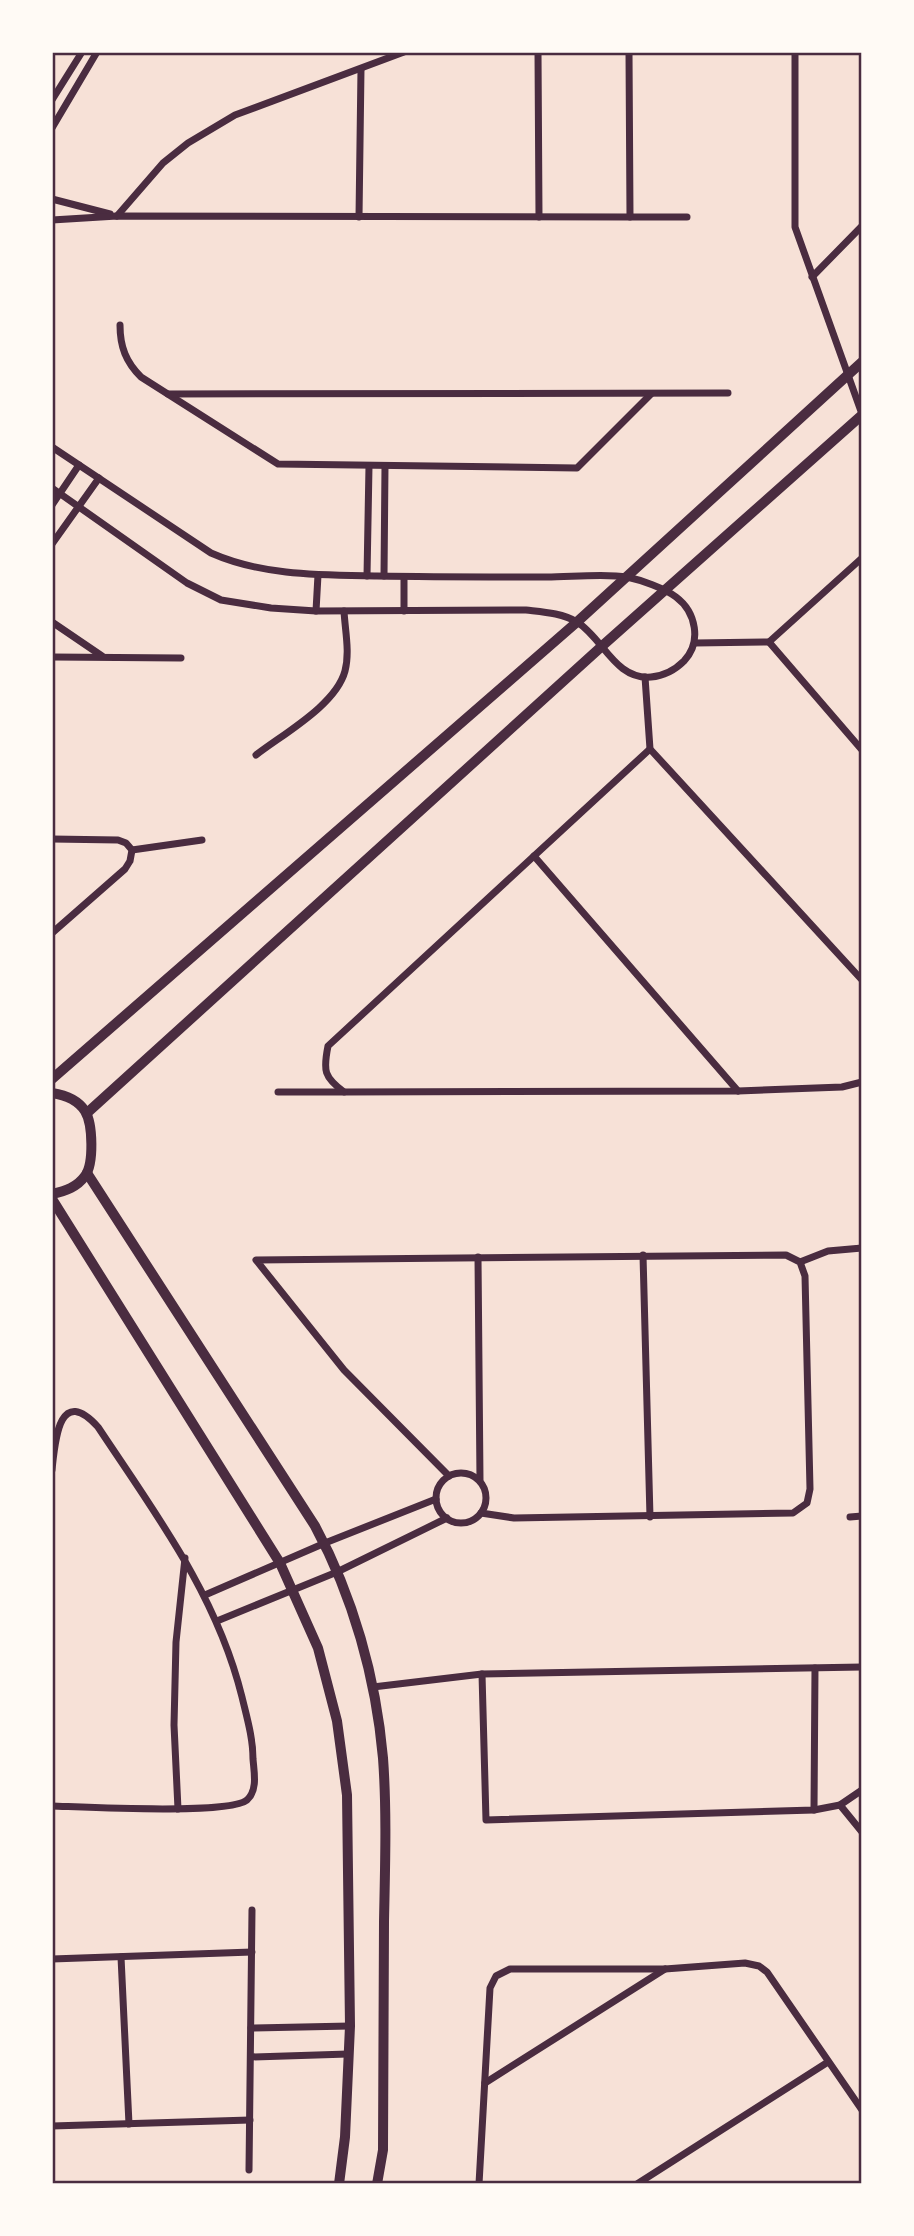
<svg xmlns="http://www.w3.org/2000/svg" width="914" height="2236" font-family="Arial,sans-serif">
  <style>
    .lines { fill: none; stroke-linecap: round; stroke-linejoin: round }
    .minor { stroke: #4a2c40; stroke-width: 7 }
    .tertiary { stroke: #4a2c40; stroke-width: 10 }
    .neatline { fill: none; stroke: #4a2c40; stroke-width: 2.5 }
  </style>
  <rect width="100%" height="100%" fill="#f7e1d7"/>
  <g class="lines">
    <!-- minor -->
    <g class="minor">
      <polyline points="538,52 539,217"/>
      <polyline points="795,52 795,227 862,414"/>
      <polyline points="52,100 82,52"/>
      <polyline points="52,128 97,52"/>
      <polyline points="52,199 110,214"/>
      <polyline points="117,216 163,163 188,143 235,115 404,52"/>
      <polyline points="359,217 361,69"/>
      <polyline points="630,217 687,217"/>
      <polyline points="52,220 117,216 630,217 629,52"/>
      <polyline points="812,277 862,226"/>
      <path d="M120 325C120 347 126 362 141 377L278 464 577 468 651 394"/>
      <polyline points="168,394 728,393"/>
      <path d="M52 447 211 553C263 576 321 575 377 576 434 577 490 577 547 577 570 577 605 573 627 577 641 580 664 588 676 597 696 612 702 642 684 661 675 670 663 676 651 677 615 680 603 638 577 622 562 613 543 612 526 610L316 611 271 608 221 600 187 583 52 488"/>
      <polyline points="52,505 79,465"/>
      <polyline points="52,544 99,478"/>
      <polyline points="367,576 369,466"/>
      <polyline points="384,576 385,466"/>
      <polyline points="316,611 318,575"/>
      <polyline points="404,611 404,577"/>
      <polyline points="52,622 102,656"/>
      <polyline points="769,642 862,750"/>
      <polyline points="695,643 769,642 862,558"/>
      <polyline points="52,657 181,658"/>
      <polyline points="645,677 650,749 862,980"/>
      <path d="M650 749 328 1046C323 1071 324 1077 344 1092L738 1091 842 1087 862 1082"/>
      <path d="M256 755C283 734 336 705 345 671 350 652 345 630 344 611"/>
      <polyline points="52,839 118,840 126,843 132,850 130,861 125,869 52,933"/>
      <polyline points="132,850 202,840"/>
      <polyline points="534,856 738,1091"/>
      <polyline points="278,1092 344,1092"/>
      <polyline points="643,1255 650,1517"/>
      <polyline points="478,1257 480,1480"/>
      <polyline points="800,1262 828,1251 862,1248"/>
      <path d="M52 1470C55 1441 59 1384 98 1427 155 1513 217 1595 242 1697 247 1718 253 1738 253 1759 254 1772 258 1790 247 1800 229 1815 84 1807 52 1806"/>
      <circle cx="461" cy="1498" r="25"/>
      <polyline points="449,1476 344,1370 256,1260 786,1255 800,1262 805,1276 810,1489 807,1503 793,1513 514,1518 481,1513"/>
      <polyline points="850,1517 862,1516"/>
      <polyline points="205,1595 325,1543 436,1499"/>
      <polyline points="217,1621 337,1572 447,1518"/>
      <polyline points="482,1674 486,1820 814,1810 840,1805 862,1790"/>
      <polyline points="373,1687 482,1674 862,1667"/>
      <polyline points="840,1805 862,1832"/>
      <polyline points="178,1809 174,1725 176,1642 185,1558"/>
      <polyline points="814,1810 815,1668"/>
      <polyline points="121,1957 129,2124"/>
      <polyline points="52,1959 252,1952"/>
      <polyline points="251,2028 350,2026"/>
      <polyline points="251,2057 348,2054"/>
      <polyline points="485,2083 665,1969"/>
      <polyline points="52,2126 250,2120"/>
      <polyline points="249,2170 252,1910"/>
      <polyline points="479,2184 490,1988 496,1976 510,1969 665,1969 745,1963 759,1966 767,1972 862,2110"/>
      <polyline points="637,2184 828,2062"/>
    </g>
    <!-- tertiary -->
    <g class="tertiary">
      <polyline points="52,1079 577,622 862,362"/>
      <path d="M52 1093C65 1095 78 1100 85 1111 93 1124 94 1164 85 1176 77 1187 66 1191 52 1194"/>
      <polyline points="87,1113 601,647 862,415"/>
      <path d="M87 1173 315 1526C353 1596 376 1678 383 1758 387 1813 385 1868 384 1922 384 1998 384 2074 383 2150L377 2184"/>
      <polyline points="52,1199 280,1563 318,1648 337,1721 347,1795 350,2026 345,2137 339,2184"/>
    </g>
  </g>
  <!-- border -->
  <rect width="914" height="2236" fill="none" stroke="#fffaf5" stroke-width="108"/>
  <rect x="54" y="54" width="806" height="2128" class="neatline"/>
</svg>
